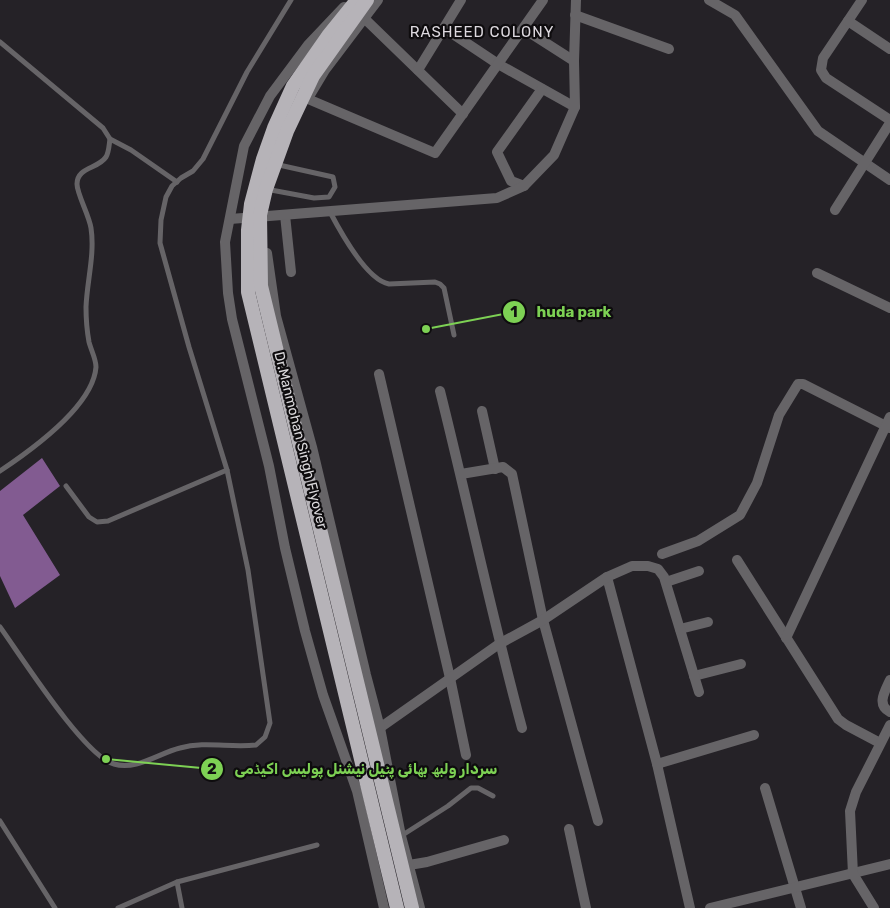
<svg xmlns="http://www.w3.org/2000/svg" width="890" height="908" font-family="Rubik,'Noto Naskh Arabic',sans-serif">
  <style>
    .water { fill: #825b91 }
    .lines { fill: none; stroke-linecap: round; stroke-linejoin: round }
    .service { stroke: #666467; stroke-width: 5 }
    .minor { stroke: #666467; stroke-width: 10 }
    .tertiary { stroke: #666467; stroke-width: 10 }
    .trunk { stroke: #b6b3b8; stroke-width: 14 }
    .labels { text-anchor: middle; stroke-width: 4.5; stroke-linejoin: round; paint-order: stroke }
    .street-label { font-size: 14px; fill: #dad8db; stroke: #0e0c0e }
    .neighbourhood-label { font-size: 15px; letter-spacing: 1px; fill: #ddd9df; stroke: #0e0c0e }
    .leader { fill: none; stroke: #7dd154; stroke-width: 2 }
    .callout-dot { fill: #7dd154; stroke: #0e0c0e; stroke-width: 2 }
    .mark-label { font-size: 15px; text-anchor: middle; font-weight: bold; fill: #111 }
    .callout-label { font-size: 15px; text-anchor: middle; font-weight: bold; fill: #7dd154; stroke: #0e0c0e; stroke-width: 4.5; stroke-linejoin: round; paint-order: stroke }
  </style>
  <rect width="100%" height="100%" fill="#252227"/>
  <!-- water -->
  <polygon class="water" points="42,458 60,486 23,515 60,575 15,608 0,576 0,491"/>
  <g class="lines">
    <!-- service -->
    <g class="service">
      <polyline points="0,42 103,128 110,139"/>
      <polyline points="271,190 314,198 329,197 335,187 333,177 279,165"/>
      <path d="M330 212C340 231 367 280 389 284L435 282 440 284 444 288 454 335"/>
      <path d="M0 471C30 451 93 407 96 367 96 359 91 350 89 342 87 331 86 319 86 307 87 281 95 254 91 228 89 215 77 194 77 184 77 167 98 169 106 157 109 152 109 145 110 139L131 150 177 182"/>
      <polyline points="66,486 89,517 97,522 108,521 227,470"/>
      <path d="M0 627C21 656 84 756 114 764 136 771 159 753 180 748 205 741 230 748 256 745L265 737 270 723 248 570 227 470 189 347 160 243 161 220 166 197 172 186 181 178 193 171 203 159 247 72 291 0"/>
      <polyline points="0,821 55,908"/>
      <polyline points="401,836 448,806 471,788 478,788 493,796"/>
      <polyline points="118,908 177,882"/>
      <polyline points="182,908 177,882 317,845"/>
    </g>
    <!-- minor -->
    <g class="minor">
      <polyline points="709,0 735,15 818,131 890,180"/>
      <polyline points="862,0 823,58 821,70 826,78 890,120"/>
      <polyline points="575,15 669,49"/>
      <polyline points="365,19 463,114"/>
      <polyline points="848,21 890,49"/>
      <polyline points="444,28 498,64 575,107"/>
      <polyline points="524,29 574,61"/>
      <polyline points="418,70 461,0"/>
      <polyline points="308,99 435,153 543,0"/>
      <polyline points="524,186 511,181 497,152 542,89"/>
      <polyline points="835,210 890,123"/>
      <polyline points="285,215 291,272"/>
      <polyline points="230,219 497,198 524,186 554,155 575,107 574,61 576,0"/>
      <polyline points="817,273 890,308"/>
      <polyline points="379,374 450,678 466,755"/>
      <path d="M440 391C468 503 492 617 522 728"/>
      <polyline points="482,411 495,469"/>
      <polyline points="461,474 503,467 512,474 543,620 598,821"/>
      <polyline points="662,554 698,541 740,515 757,483 779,415 798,384 803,384 890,428"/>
      <polyline points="737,560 838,719 846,725 880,743"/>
      <polyline points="607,577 657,764"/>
      <polyline points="666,582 699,571"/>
      <polyline points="680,629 708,622"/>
      <polyline points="786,638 890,417"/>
      <polyline points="694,676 741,664"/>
      <path d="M890 680C885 691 876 705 890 712"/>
      <polyline points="374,732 499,644 543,620 607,577 632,566 648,566 658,569 664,577 699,692"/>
      <polyline points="765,788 801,908"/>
      <polyline points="569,829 586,908"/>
      <polyline points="409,865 427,862 504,840"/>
      <polyline points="690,908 657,764 754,735"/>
      <polyline points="710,908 890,864"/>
      <polyline points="874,908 853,874 850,811 856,792 890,725"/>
    </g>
    <!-- tertiary -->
    <g class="tertiary">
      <polyline points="344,7 308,45 270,96 244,146 225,242 228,293 232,319 269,466 285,548 305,631 323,695 357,791 384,908"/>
      <polyline points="310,95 325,70 378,0"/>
      <polyline points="267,253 276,316 312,447 366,675 380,728 401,836 420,908"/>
    </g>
    <!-- trunk -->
    <g class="trunk">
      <polyline points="357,0 328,36 293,86 274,128 263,159 251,204 248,230 248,292 397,908"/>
      <polyline points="367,0 313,76 287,131 266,189 260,215 261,286 412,908"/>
    </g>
  </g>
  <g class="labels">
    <!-- street labels -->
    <g class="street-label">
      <text transform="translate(301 440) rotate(76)" y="5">Dr.Manmohan Singh Flyover</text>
    </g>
    <!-- neighbourhood labels -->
    <g class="neighbourhood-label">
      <text x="482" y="37">RASHEED COLONY</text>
    </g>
  </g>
  <!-- callouts -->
  <path class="leader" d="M426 329L514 312M106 759L212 769"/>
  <g class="callout-dot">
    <circle cx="426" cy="329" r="5"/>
    <circle cx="106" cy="759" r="5"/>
    <circle cx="514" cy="312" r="12"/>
    <circle cx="212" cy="769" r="12"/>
  </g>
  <g class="mark-label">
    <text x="514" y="317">1</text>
    <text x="212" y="774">2</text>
  </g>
  <g class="callout-label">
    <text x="574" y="317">huda park</text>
    <text x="366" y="774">سردار ولبھ بھائی پٹیل نیشنل پولیس اکیڈمی</text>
  </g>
</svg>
